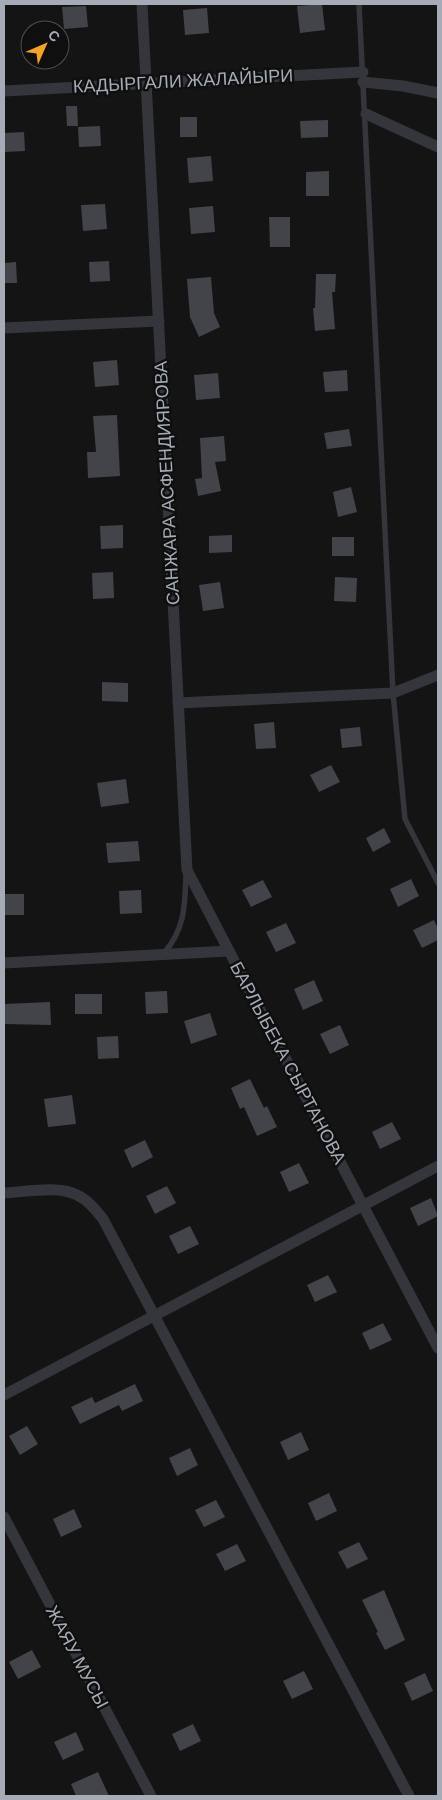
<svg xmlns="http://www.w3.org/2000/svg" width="442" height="1800" font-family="'DM Sans',sans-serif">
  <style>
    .building { fill: #434449 }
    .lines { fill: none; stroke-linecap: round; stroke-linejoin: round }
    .lane { stroke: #35363b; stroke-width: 5.5 }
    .street { stroke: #35363b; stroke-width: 11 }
    .labels { text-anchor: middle; stroke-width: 5; stroke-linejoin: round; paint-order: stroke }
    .street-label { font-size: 18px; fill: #a5acb6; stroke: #0f0f10 }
  </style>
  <rect width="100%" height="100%" fill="#141415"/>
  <!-- building -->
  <g class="building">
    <polygon points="322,4 325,30 300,33 297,6"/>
    <polygon points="86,6 88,27 64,29 62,7"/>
    <polygon points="207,8 209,33 185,35 183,10"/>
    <polygon points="66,106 77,106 78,126 67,126"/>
    <rect x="180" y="117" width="17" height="20"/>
    <polygon points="328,120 328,137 301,138 300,121"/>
    <polygon points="100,126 101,146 79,147 78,127"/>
    <polygon points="24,132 25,151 4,152 4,133"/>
    <polygon points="211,156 213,181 189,183 187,158"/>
    <polygon points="329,171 329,196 306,196 306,172"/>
    <polygon points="105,204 107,229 83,231 81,205"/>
    <polygon points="213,206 215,232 191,234 189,208"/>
    <polygon points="269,217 290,217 290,247 270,247"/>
    <polygon points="109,261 110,281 90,282 89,262"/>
    <polygon points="16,262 17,283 4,283 4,263"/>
    <polygon points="316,274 336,274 335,292 332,292 335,329 315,331 313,308 315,308"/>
    <polygon points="211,277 214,313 220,327 199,337 190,317 187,279"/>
    <polygon points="117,360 119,385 95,387 93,362"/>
    <polygon points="347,370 348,391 325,392 323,372"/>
    <polygon points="218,373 220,398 196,400 194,375"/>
    <polygon points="117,415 120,476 88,478 87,452 96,452 93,416"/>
    <polygon points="349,429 352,446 327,449 324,433"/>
    <polygon points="224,436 226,461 215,462 221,491 198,496 195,479 202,478 200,438"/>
    <polygon points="351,487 357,512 338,517 333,492"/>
    <polygon points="123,525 123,548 101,549 100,526"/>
    <polygon points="232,535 232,552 209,553 209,536"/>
    <rect x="332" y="537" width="22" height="19"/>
    <polygon points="113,572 114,598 93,599 92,573"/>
    <polygon points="335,577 357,578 356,602 334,601"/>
    <polygon points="220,582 224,608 203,611 199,585"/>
    <polygon points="102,682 128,683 128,702 102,701"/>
    <polygon points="274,722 276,748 256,749 254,724"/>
    <polygon points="360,727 362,746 342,748 340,729"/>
    <polygon points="331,765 340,782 319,792 310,775"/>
    <polygon points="126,779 129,803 101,807 97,783"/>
    <polygon points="384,828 391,842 373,852 366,838"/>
    <polygon points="138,841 140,861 108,863 106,843"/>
    <polygon points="411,879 419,896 398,907 390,889"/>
    <polygon points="263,880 272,897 251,907 242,890"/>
    <polygon points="141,890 142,913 120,914 119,891"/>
    <rect x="4" y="894" width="20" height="21"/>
    <polygon points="434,920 438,929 438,940 422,948 413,930"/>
    <polygon points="286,923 296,943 276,952 266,932"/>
    <polygon points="314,980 323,1001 303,1010 294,989"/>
    <polygon points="167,991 168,1013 146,1014 145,992"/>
    <rect x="75" y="994" width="27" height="20"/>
    <polygon points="50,1002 51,1025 4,1024 4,1004"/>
    <polygon points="210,1013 217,1035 191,1044 184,1021"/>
    <polygon points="340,1025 349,1045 330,1054 320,1034"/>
    <polygon points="118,1036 119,1058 98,1059 97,1037"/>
    <polygon points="250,1079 264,1108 267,1106 277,1127 257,1136 244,1107 240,1109 231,1088"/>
    <polygon points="72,1095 76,1124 48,1127 44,1099"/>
    <polygon points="392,1122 401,1139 380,1149 372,1132"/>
    <polygon points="145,1140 153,1157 132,1168 124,1150"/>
    <polygon points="299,1163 309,1183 289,1192 280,1172"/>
    <polygon points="167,1186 176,1203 155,1214 146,1196"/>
    <polygon points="431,1198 438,1216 418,1226 410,1208"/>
    <polygon points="190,1226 199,1244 178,1254 169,1236"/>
    <polygon points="328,1275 337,1292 315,1302 307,1285"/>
    <polygon points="383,1323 392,1340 370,1350 362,1333"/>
    <polygon points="135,1384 143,1401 122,1411 119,1405 80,1424 71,1407 92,1397 95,1403"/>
    <polygon points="27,1426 38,1444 20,1455 9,1436"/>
    <polygon points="301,1432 309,1450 288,1460 280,1442"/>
    <polygon points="190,1448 198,1465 177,1476 169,1458"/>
    <polygon points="329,1493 337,1511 316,1521 308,1503"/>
    <polygon points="216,1500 225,1517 204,1527 195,1510"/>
    <polygon points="74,1509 82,1527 61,1537 53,1519"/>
    <polygon points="359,1542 368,1559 347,1569 338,1552"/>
    <polygon points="237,1544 246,1561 225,1571 216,1554"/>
    <polygon points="384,1590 405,1640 385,1650 376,1633 378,1632 362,1600"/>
    <polygon points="32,1650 41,1667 18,1679 9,1662"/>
    <polygon points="304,1671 313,1689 292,1699 283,1681"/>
    <polygon points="425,1673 433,1691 412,1701 404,1683"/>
    <polygon points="193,1724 201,1741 180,1751 172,1734"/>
    <polygon points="76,1732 84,1750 63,1760 54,1742"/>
    <polygon points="98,1772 109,1796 76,1796 71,1784"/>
  </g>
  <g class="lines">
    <!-- lane -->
    <g class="lane">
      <polyline points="359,4 393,693 405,819 438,883"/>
      <path d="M163 954C185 930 185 905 186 874"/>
    </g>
    <!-- street -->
    <g class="street">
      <polyline points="142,4 187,870 229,951"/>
      <polyline points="363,82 403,86 438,93"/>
      <polyline points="4,91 363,72"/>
      <polyline points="366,114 438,147"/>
      <polyline points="4,328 159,321"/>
      <polyline points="178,703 393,693 438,675"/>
      <polyline points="4,963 229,951 438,1348"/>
      <path d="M4 1193C25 1192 59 1185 77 1195 88 1200 95 1209 103 1219L409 1796"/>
      <polyline points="4,1395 438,1166"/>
      <polyline points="4,1517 151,1796"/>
    </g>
  </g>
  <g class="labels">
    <!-- street labels -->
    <g class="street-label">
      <text transform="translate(183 81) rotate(-3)" y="6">КАДЫРГАЛИ ЖАЛАЙЫРИ</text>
      <text transform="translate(167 483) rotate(-93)" y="6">САНЖАРА АСФЕНДИЯРОВА</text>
      <text transform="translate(288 1063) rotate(62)" y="6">БАРЛЫБЕКА СЫРТАНОВА</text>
      <text transform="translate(77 1657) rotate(62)" y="6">ЖАЯУ МУСЫ</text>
    </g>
  </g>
  <!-- border -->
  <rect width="442" height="1800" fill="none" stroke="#a5acb6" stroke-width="10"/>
  <!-- north arrow -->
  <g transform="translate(45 45) rotate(45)"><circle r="24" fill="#0f0f10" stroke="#4b4e52"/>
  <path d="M0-4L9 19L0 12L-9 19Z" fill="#f5a22c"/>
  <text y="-8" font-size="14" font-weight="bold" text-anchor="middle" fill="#a5acb6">С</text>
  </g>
</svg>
